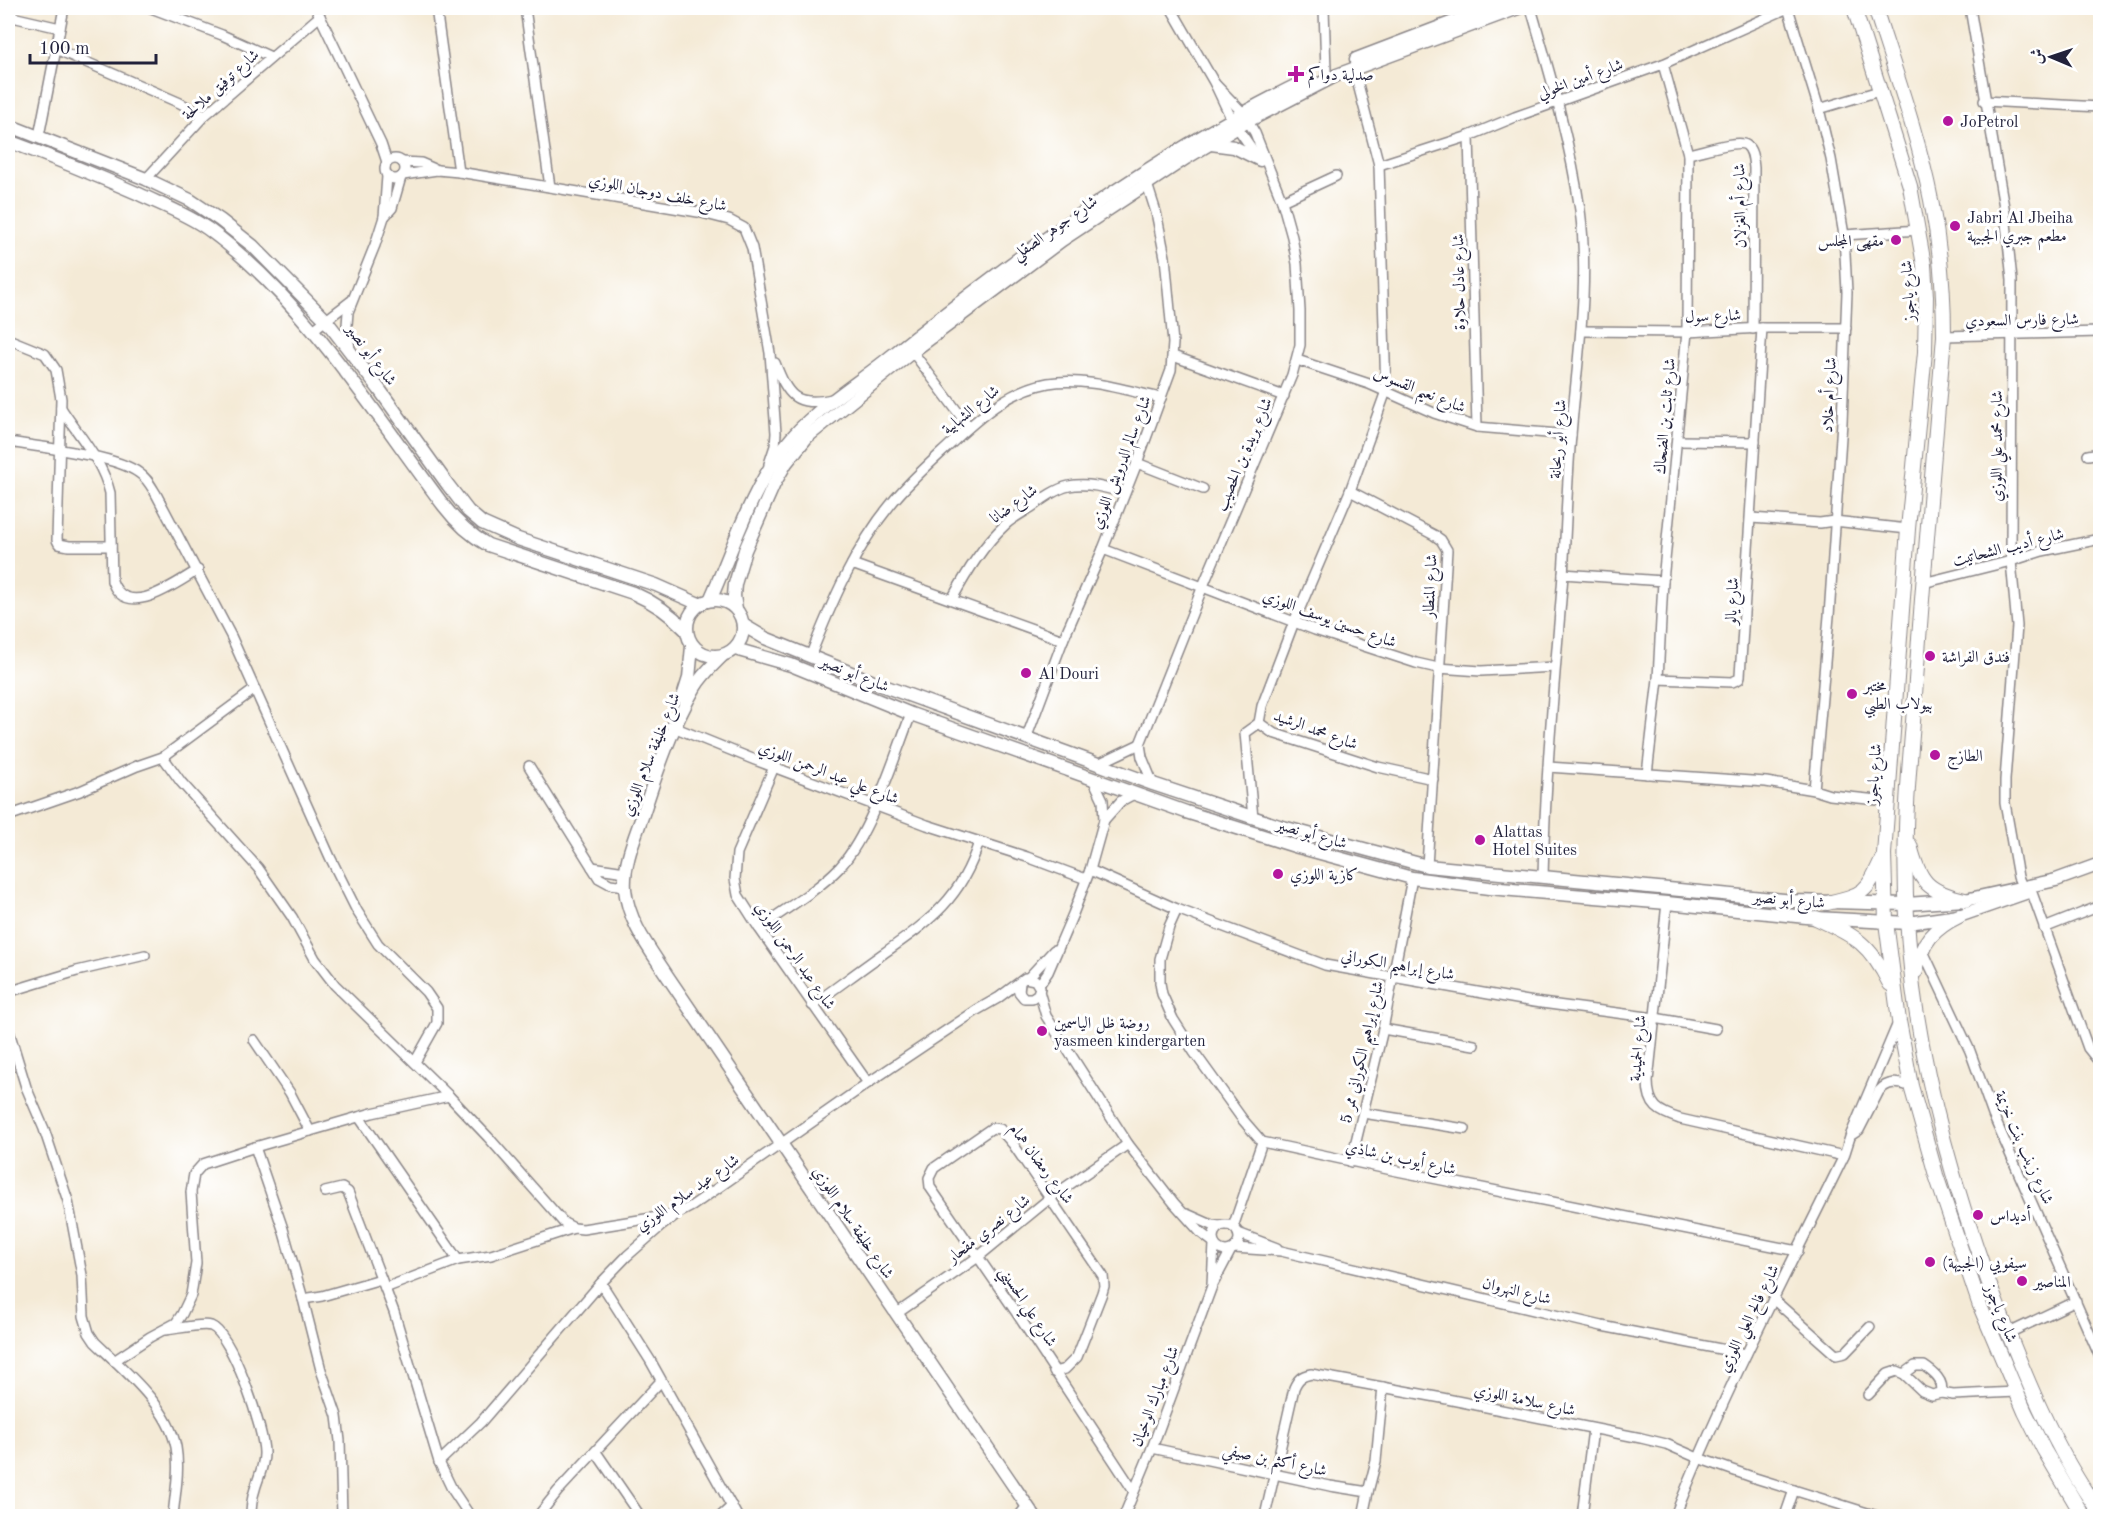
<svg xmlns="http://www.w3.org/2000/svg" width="2108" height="1524" font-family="'Old Standard TT',Amiri,serif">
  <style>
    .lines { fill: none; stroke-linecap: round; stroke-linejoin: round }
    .street-casing { stroke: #8b8688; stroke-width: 12 }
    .secondary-casing { stroke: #8b8688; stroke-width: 15 }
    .primary-casing { stroke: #8b8688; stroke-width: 16 }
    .street { stroke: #fff; stroke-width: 9 }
    .secondary { stroke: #fff; stroke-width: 12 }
    .primary { stroke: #fff; stroke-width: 14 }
    .poi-dot { fill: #b5179e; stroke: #fff; stroke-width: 2 }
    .labels { text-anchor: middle; stroke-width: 6; stroke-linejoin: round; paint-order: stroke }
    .poi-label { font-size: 16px; fill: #22223b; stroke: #fff; text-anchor: start }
    .street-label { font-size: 16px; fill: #22223b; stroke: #fff }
  </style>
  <rect width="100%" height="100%" fill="#fff"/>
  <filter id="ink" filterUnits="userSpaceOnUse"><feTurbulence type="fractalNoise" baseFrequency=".0167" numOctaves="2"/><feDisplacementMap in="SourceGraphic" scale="12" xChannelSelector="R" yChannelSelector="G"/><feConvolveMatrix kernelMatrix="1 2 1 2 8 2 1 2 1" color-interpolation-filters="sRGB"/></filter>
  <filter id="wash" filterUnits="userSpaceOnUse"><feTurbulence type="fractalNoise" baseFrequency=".008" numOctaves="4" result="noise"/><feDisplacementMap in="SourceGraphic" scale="24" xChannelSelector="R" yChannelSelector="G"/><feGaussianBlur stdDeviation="1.35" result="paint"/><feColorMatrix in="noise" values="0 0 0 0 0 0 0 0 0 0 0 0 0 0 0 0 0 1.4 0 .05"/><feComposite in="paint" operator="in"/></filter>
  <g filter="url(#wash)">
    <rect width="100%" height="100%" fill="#f4ead6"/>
  </g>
  <g filter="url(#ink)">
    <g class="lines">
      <defs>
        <g id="street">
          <polyline points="151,8 222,35 271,57"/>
          <polyline points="316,8 381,144 387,162"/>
          <polyline points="436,8 459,172"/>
          <polyline points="525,8 550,187"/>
          <polyline points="1171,8 1215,84 1232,120 1259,159"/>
          <polyline points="1324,8 1326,71"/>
          <path d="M1531 8C1550 74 1570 141 1580 210 1590 284 1577 361 1571 435 1567 482 1566 529 1563 575 1555 676 1545 777 1543 878"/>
          <polyline points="1788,8 1819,109 1831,159 1844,235 1847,292 1842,422 1829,616 1814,790"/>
          <polyline points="1970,8 2005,213 2012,280 2011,561 2017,626 2005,780 2005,803 2018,877 2022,886"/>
          <polyline points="8,16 60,28"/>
          <polyline points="56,49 180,103 204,116"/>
          <polyline points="1354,69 1379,165 1386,391 1350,491 1294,622 1262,706 1259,723 1273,733 1378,767 1433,779"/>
          <polyline points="1984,101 2100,107"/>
          <polyline points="1819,109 1879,91"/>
          <polyline points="39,136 64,8"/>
          <polyline points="1469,136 1477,427"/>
          <path d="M1688 154C1700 152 1737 139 1746 145 1753 150 1753 160 1754 168L1753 329"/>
          <circle cx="395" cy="169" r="10"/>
          <polyline points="402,162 421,163 437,170"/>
          <polyline points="1379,165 1469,136 1515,117 1663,64 1788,8"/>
          <polyline points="403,175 437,170 459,172 698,212 729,220 744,228 752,248 770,353 776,433 775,446 769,464"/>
          <polyline points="146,179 204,116 320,16"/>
          <polyline points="1282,201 1336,176"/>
          <polyline points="384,217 387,176"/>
          <polyline points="1844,235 1919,230"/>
          <polyline points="313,330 351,301"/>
          <polyline points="1581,331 1687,332 1762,328 1846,328"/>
          <polyline points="1944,336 2100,332"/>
          <polyline points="8,339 45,354 56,370 61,399 57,540 59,544 69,546 111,546"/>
          <polyline points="909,347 969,427"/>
          <polyline points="350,350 347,325 348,312 375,245 384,217 392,208 401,177"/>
          <polyline points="1173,356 1284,396"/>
          <polyline points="1297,360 1369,384 1434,413 1477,427 1571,435"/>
          <path d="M775 363C788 396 795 407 832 399"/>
          <path d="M61 408C79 436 102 460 110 493L112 581C126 621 176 583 198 570"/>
          <polyline points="1677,441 1755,442"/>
          <path d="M8 442C39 447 115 455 139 473 147 478 151 486 156 494L231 636 330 857 357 911 378 944 426 992 437 1008V1023L415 1062"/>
          <polyline points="2088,455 2100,453"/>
          <polyline points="1137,463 1203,489"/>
          <polyline points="1350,491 1434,535 1441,540 1447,550 1427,866"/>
          <polyline points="1751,518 1820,523 1834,521 1908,529"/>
          <polyline points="1103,549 1315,630 1416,663 1438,668 1481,671 1555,667"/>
          <polyline points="852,564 1063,640"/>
          <polyline points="1563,574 1663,581"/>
          <polyline points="1923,583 2011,561 2042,551 2100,539"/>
          <path d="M952 599C967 572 983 545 1006 524 1014 517 1024 512 1033 506 1044 498 1056 489 1069 486 1088 482 1107 488 1124 493"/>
          <path d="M810 657C831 604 855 548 891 504 910 480 934 460 956 439 983 414 1011 390 1048 383 1086 377 1124 390 1161 398"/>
          <polyline points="1658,679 1732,682 1739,679 1740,676 1762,328"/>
          <polyline points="671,726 755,760 927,825 1027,857 1086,879"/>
          <polyline points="1026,739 1063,640 1103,549 1137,463 1171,370 1173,343 1165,257 1156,212 1147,184"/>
          <polyline points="163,757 255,689"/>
          <polyline points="1098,764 1140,744"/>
          <polyline points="529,766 599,878 610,884 625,886"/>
          <polyline points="774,767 737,853 735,879 738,895 759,928 868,1083"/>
          <polyline points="1548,767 1766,782 1814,790 1830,795 1887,801"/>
          <polyline points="1647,774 1658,679 1663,581 1687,332 1688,154 1663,64"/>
          <polyline points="1153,784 1142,757 1140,744 1203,586 1292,375 1300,345 1300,311 1297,264 1292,237 1282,201 1255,133 1243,113 1215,84"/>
          <polyline points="8,816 80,791 137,766 163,757 181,782 258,868 292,917 315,959 335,985 449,1096 488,1137 564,1223 574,1228 583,1229 677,1214"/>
          <polyline points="1253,818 1245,733 1259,723"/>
          <polyline points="1104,820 1121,801 1134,794"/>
          <polyline points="592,867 625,872"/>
          <polyline points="1090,870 1177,909 1325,965 1534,1002 1655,1018 1716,1029"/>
          <polyline points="2031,890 2088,1048 2096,1058 2100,1061"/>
          <path d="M1667 903 1648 1081C1648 1107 1659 1112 1680 1119L1844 1156"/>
          <polyline points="1177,909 1169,927 1160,959 1160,983 1162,994 1173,1019 1194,1052 1243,1120 1262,1142 1392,1170 1798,1251"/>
          <path d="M759 928C785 909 817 891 840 867 871 833 894 758 911 714"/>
          <polyline points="2044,928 2100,906"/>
          <polyline points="1922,949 1970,1051 1993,1115 2100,1357"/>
          <polyline points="1029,977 1054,950"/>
          <polyline points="1039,985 1048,972 1073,914 1090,870 1104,820 1103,800 1093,779"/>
          <polyline points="1039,991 1046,1016 1128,1144 1174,1203 1201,1233 1213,1242"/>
          <polyline points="8,992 77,971 145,955"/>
          <path d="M812 1005C836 988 860 970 884 953 931 920 961 899 979 842"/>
          <path d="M8 1028 26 1087 44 1129 68 1201 82 1275 84 1316 89 1333 95 1342C124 1370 168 1406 176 1447 180 1470 175 1494 173 1516"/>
          <polyline points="1383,1029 1474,1045"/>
          <polyline points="254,1040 290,1093 310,1131"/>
          <polyline points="1363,1113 1465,1129"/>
          <polyline points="359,1117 458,1260"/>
          <path d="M1853 1134 1859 1130 1879 1091C1889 1080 1898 1083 1911 1086"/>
          <polyline points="1351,1162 1383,1029 1412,878"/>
          <polyline points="325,1192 342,1188 348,1192 350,1197 394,1312 439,1462 452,1489 470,1516"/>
          <polyline points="1187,1214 1212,1225 1220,1226"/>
          <circle cx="1226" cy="1238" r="13"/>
          <polyline points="1233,1227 1262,1142"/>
          <polyline points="1238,1233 1277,1248"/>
          <polyline points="1234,1248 1281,1251 1602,1326 1746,1354"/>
          <polyline points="381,1279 322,1296 303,1299 283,1229 255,1147 372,1113 449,1096"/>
          <polyline points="601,1283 650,1360 737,1516"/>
          <polyline points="1212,1284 1214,1244"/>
          <polyline points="385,1288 458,1260 491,1255 574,1228"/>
          <polyline points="303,1299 321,1370 337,1416 340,1441 342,1516"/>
          <polyline points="1773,1299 1836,1355 1845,1353 1870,1327"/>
          <polyline points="896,1314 978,1257 1050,1198 1128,1144"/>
          <path d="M165 1330C176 1329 202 1323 211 1326 232 1334 265 1432 264 1454 264 1467 258 1478 255 1489 252 1498 251 1507 251 1516"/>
          <polyline points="2009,1333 2076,1301"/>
          <polyline points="114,1361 150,1337 176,1323 182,1314 191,1295 196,1263 191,1192 194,1174 203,1164 255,1147"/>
          <polyline points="1054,1372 1065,1369 1077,1357 1102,1293 1104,1286 1103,1276 1013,1144 1000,1129 992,1128 934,1168 929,1178 930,1187 1016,1312 1133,1490"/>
          <path d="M1904 1374 1915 1366H1924C1933 1372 1945 1381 1941 1393"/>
          <polyline points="1868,1395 1888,1374 1897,1371 1904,1374 1922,1391 1932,1395 1941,1393 1953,1395 2016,1392"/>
          <polyline points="1152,1448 1330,1486 1368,1492 1363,1516"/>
          <polyline points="596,1452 640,1516"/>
          <polyline points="439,1462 481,1422 601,1283 627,1256 660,1227 677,1214 692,1206 868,1083 977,1010 998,998 1025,978 1035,980 1040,988 1038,994 1032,998 1024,998 1019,992 1020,983"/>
          <polyline points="1368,1492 1376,1461 1383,1387"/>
          <polyline points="538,1516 558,1491 661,1381"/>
          <polyline points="721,1516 732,1506"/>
          <polyline points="1019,1516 1027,1506"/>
          <polyline points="1124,1516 1152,1448 1212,1286 1231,1250"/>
          <path d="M1265 1516 1294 1388C1298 1379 1301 1376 1311 1374L1442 1398 1641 1438 1666 1444 1698 1458 1755 1478 1877 1516"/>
          <polyline points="1582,1516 1593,1429"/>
          <path d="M1675 1516C1723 1393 1786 1275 1844 1156L1851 1134 1898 1023"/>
          <polyline points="1785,1516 1794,1490"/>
        </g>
        <g id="secondary">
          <polyline points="1356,59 1490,8"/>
          <polyline points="8,125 146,179 190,200 220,220 253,246 325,319 379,389 448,485 468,511 482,523 518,539 656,585 699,604"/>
          <path d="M8 141C52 157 96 175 139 194 162 205 187 214 208 229 302 297 375 414 444 506 457 523 470 535 488 545L633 593C654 602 670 613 686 630"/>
          <polyline points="1211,144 1234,147 1260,160"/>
          <circle cx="715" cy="628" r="28"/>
          <path d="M710 600C733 549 750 491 785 446 812 411 851 388 885 361 1014 258 1158 152 1307 80"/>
          <polyline points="736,609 734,596 735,584 745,550 774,484 786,463 807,437 912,352 1062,240 1186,158 1248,121 1337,75 1518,8"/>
          <polyline points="743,625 765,638 881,685 1153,784 1279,826 1427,866 1794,901 1906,904 1965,900 2056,880 2100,864"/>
          <polyline points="735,649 791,665 911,714 1186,812 1298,847 1412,878 1489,888 1667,903 1816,918 1908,923 1959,916 2028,892"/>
          <path d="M722 656C712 666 702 675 695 687 672 726 657 771 643 814 635 837 623 864 625 889 628 921 649 948 666 974L1034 1516"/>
          <polyline points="683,697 689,678 692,646"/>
        </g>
        <g id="primary">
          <polyline points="1854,8 1910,186 1924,265 1926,297 1925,352 1908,529 1884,854 1886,922 1899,1021 1911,1086 1936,1175 1980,1306 2025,1412 2044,1450 2083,1516"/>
          <path d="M1875 8C1895 71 1918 135 1931 200 1940 245 1944 290 1944 336 1934 456 1923 575 1915 695 1912 740 1907 784 1906 829 1904 882 1907 935 1913 988 1927 1093 1956 1194 1993 1294 2022 1369 2053 1448 2100 1513"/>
          <path d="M1910 845C1919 882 1928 892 1965 900"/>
          <path d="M1827 903C1864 894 1866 894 1882 859"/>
          <path d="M1816 918C1856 936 1870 944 1890 984"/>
          <path d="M1916 971C1921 942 1934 928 1959 916"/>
        </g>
      </defs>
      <!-- street casing -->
      <use href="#street" class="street-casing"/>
      <!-- secondary casing -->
      <use href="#secondary" class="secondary-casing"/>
      <!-- primary casing -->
      <use href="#primary" class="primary-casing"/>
      <!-- street -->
      <use href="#street" class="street"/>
      <!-- secondary -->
      <use href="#secondary" class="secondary"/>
      <!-- primary -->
      <use href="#primary" class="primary"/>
    </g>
  </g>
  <!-- markers -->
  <g class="poi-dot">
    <path d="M1293 65h6v6h6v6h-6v6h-6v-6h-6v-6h6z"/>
    <circle cx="1948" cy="121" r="6"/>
    <circle cx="1955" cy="226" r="6"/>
    <circle cx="1896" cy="240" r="6"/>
    <circle cx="1930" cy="656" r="6"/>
    <circle cx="1026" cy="673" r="6"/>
    <circle cx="1852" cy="694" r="6"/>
    <circle cx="1935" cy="755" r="6"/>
    <circle cx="1480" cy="840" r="6"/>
    <circle cx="1278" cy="874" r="6"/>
    <circle cx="1042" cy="1031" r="6"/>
    <circle cx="1978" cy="1215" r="6"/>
    <circle cx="1930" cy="1262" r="6"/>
    <circle cx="2022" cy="1281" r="6"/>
  </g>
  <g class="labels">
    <!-- poi labels -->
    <g class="poi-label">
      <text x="1308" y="80">صدلية دواكم</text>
      <text x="1960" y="127">JoPetrol</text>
      <text x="1967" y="223">Jabri Al Jbeiha<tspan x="1967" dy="18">مطعم جبري الجبيهة</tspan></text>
      <text x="1884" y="246" text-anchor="end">مقهى المجلس</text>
      <text x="1942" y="662">فندق الفراشة</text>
      <text x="1038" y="679">Al Douri</text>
      <text x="1864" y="691">مختبر<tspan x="1864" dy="18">بيولاب الطبي</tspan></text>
      <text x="1947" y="761">الطازج</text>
      <text x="1492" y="837">Alattas<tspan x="1492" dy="18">Hotel Suites</tspan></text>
      <text x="1290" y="880">كازية اللوزي</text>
      <text x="1054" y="1028">روضة ظل الياسمين<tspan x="1054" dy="18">yasmeen kindergarten</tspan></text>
      <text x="1990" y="1221">أديداس</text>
      <text x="1942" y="1268">سيفويي (الجبيهة)</text>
      <text x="2034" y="1287">المناصير</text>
    </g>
    <!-- street labels -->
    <g class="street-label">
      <text transform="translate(1580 78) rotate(-20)" y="6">شارع أمين الخولي</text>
      <text transform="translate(220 84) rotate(-42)" y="6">شارع توفيق ملالحة</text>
      <text transform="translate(658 192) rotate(11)" y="6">شارع خلف دوجان اللوزي</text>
      <text transform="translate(1739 206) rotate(-91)" y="6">شارع أم الغزلان</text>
      <text transform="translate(1054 227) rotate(-35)" y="6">شارع جوهر الصقلي</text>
      <text transform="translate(1458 282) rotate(-91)" y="6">شارع عادل حلاوة</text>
      <text transform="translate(1907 291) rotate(-93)" y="6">شارع ياجوز</text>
      <text transform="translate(1713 315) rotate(-2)" y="6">شارع سول</text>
      <text transform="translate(2022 319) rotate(-1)" y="6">شارع فارس السعودي</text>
      <text transform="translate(372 354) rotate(53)" y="6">شارع أبو نصير</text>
      <text transform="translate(1420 389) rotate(22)" y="6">شارع نعيم القسوس</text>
      <text transform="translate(1828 395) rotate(-87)" y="6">شارع أم خلاد</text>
      <text transform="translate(970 409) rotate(-39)" y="6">شارع الشهابية</text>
      <text transform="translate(1664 416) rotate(-85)" y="6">شارع ثابت بن الضحاك</text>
      <text transform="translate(1557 439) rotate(-86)" y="6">شارع أبو ريحانة</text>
      <text transform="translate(1996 446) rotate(-90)" y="6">شارع محمد علي اللوزي</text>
      <text transform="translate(1243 454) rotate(-67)" y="6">شارع بريدة بن الحصيب</text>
      <text transform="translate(1120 462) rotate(-69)" y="6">شارع سالم الدرويش اللوزي</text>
      <text transform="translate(1013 503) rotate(-36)" y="6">شارع ضانا</text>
      <text transform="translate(2008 546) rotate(-14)" y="6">شارع أديب الشحاتيت</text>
      <text transform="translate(1429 586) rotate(-87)" y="6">شارع المنطار</text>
      <text transform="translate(1731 601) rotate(-87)" y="6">شارع يالو</text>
      <text transform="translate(1330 618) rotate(20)" y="6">شارع حسين يوسف اللوزي</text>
      <text transform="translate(855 673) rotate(22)" y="6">شارع أبو نصير</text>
      <text transform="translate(1316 729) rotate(20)" y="6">شارع محمد الرشيد</text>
      <text transform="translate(650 754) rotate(-68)" y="6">شارع خليفة سلام اللوزي</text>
      <text transform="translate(829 772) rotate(21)" y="6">شارع علي عبد الرحمن اللوزي</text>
      <text transform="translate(1873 774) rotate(-86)" y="6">شارع ياجوز</text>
      <text transform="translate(1312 833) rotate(16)" y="6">شارع أبو نصير</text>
      <text transform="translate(1789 899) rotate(5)" y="6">شارع أبو نصير</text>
      <text transform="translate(796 955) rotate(55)" y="6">شارع عبد الرحمن اللوزي</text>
      <text transform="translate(1398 964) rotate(10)" y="6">شارع إبراهيم الكوراني</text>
      <text transform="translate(1637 1048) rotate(-85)" y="6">شارع الحميدية</text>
      <text transform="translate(1361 1052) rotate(-77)" y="6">شارع إبراهيم الكوراني ممر 5</text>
      <text transform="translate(2025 1147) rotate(66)" y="6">شارع زينب بنت خزيمة</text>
      <text transform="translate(1401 1157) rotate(12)" y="6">شارع أيوب بن شاذي</text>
      <text transform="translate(1042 1163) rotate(53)" y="6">شارع رمضان همام</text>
      <text transform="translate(687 1192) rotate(-35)" y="6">شارع عيد سلام اللوزي</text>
      <text transform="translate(854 1222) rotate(56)" y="6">شارع خليفة سلام اللوزي</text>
      <text transform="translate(988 1228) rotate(-38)" y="6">شارع نصري مقحار</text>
      <text transform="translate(1517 1290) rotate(14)" y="6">شارع النهروان</text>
      <text transform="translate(1029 1306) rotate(57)" y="6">شارع علي الحسيني</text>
      <text transform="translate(2002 1313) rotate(68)" y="6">شارع ياجوز</text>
      <text transform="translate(1748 1318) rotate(-64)" y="6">شارع فالح العلي اللوزي</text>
      <text transform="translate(1154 1396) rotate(-69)" y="6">شارع مبارك الوخيان</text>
      <text transform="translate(1525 1399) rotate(12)" y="6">شارع سلامة اللوزي</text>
      <text transform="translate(1275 1459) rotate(12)" y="6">شارع أكثم بن صيفي</text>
    </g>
  </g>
  <!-- margin -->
  <rect width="2108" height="1524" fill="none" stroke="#fff" stroke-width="30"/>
  <!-- north arrow -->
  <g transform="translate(2051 57) rotate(272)" stroke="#ffffff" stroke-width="4.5" paint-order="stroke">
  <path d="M0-4.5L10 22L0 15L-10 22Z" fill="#22223b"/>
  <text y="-9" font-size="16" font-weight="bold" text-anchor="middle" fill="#22223b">ش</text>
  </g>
  <!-- scale -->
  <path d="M30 54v9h126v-9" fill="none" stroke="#22223b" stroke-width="3"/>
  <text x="39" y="54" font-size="18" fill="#22223b" stroke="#ffffff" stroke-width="4.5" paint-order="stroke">100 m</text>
</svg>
